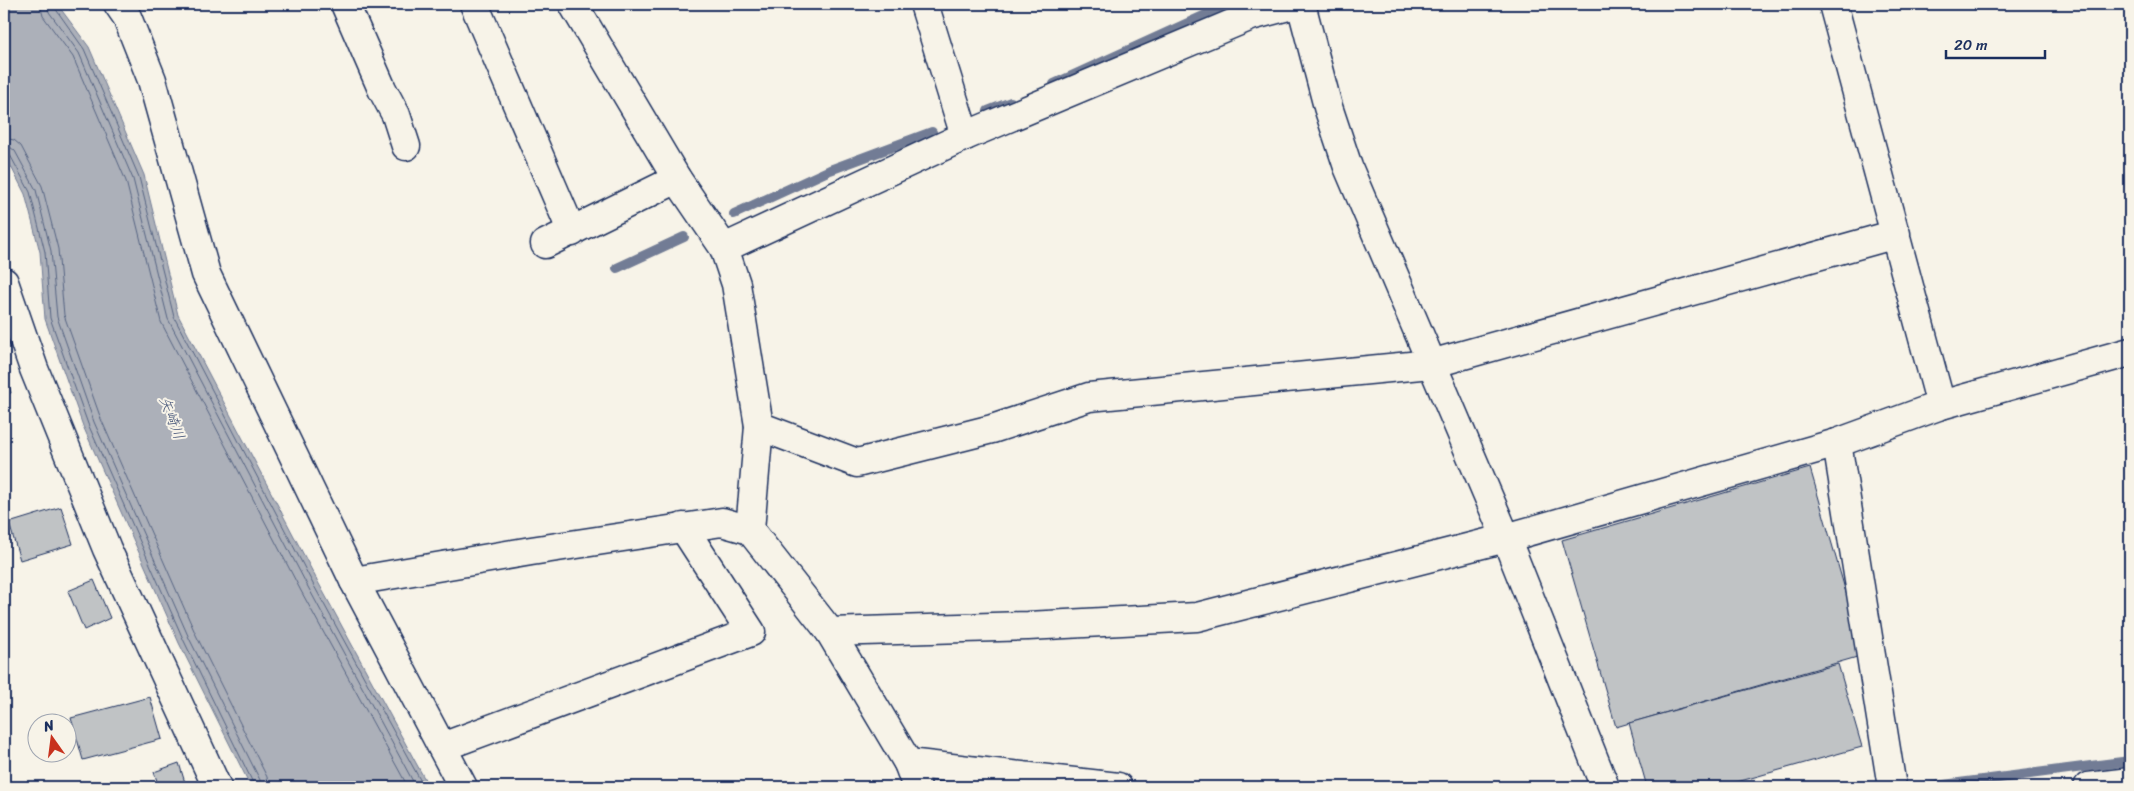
<svg xmlns="http://www.w3.org/2000/svg" width="2134" height="791" font-family="Sriracha,'Klee One',sans-serif">
  <style>
    .water { fill: #acb0b9; stroke: #727c95 }
    .lines { fill: none; stroke-linecap: round; stroke-linejoin: round }
    .shore { stroke: #556382; stroke-width: 1 }
    .stream { stroke: #727c95; stroke-width: 10 }
    .building { fill: #c0c3c5; stroke: #1b2f5e }
    .minor-casing { stroke: #1b2f5e; stroke-width: 31 }
    .minor { stroke: #f7f3e8; stroke-width: 28 }
    .labels { text-anchor: middle; stroke-width: 4; stroke-linejoin: round; paint-order: stroke }
    .water-label { font-size: 15px; font-style: italic; fill: #465679; stroke: #f7f3e8 }
  </style>
  <rect width="100%" height="100%" fill="#f7f3e8"/>
  <filter id="ink" filterUnits="userSpaceOnUse"><feTurbulence type="fractalNoise" baseFrequency=".02" numOctaves="2"/><feDisplacementMap in="SourceGraphic" scale="10" xChannelSelector="R" yChannelSelector="G"/><feConvolveMatrix kernelMatrix="1 2 1 2 8 2 1 2 1" color-interpolation-filters="sRGB"/></filter>
  <g filter="url(#ink)">
    <!-- water -->
    <polygon class="water" points="4,4 57,4 89,47 144,175 178,315 318,582 429,787 251,787 179,643 83,426 45,319 40,252 25,194 4,153"/>
    <g class="lines">
      <!-- shore -->
      <g class="shore">
        <polyline points="40,4 43,16 73,57 126,181 161,322 301,591 408,787"/>
        <polyline points="47,4 49,12 79,53 133,179 168,319 308,587 416,787"/>
        <polyline points="54,4 55,8 84,49 139,177 174,317 313,584 424,787"/>
        <polyline points="4,138 14,140 21,146 42,186 58,249 64,315 101,419 196,635 267,777 269,787"/>
        <polyline points="4,146 10,147 15,151 36,190 51,251 57,317 94,422 189,638 260,780 261,787"/>
        <polyline points="4,152 10,155 30,192 45,252 50,318 88,424 184,641 255,787"/>
      </g>
      <!-- stream -->
      <g class="stream">
        <polyline points="1054,84 1212,12 1220,10"/>
        <polyline points="988,111 1011,102"/>
        <polyline points="734,214 830,170 932,132"/>
        <polyline points="617,268 684,237"/>
        <polyline points="1928,787 2130,761"/>
      </g>
    </g>
    <!-- building -->
    <g class="building">
      <polygon points="4,365 11,393 4,395"/>
      <polygon points="4,423 8,443 4,444"/>
      <polygon points="1810,468 1864,655 1616,727 1562,540"/>
      <polygon points="61,507 73,544 20,560 9,523"/>
      <polygon points="94,580 110,618 84,630 68,591"/>
      <polygon points="1838,664 1862,747 1719,787 1647,787 1629,723"/>
      <polygon points="150,697 162,739 83,760 71,718"/>
      <polygon points="179,763 186,786 159,787 154,772"/>
    </g>
    <g class="lines">
      <defs>
        <g id="minor">
          <polyline points="118,4 127,17 152,80 206,274 354,581 463,787"/>
          <polyline points="345,4 382,89 396,115 406,146"/>
          <polyline points="474,4 572,232"/>
          <polyline points="573,4 677,179 724,248 736,284 759,426 750,530"/>
          <polyline points="924,4 965,136"/>
          <polyline points="1301,4 1328,107 1348,167 1506,538 1605,787"/>
          <polyline points="1833,4 1941,405"/>
          <polyline points="545,244 677,179"/>
          <polyline points="724,248 965,136 1251,16 1296,4"/>
          <polyline points="4,282 34,369 107,549 217,787"/>
          <polyline points="759,426 857,463 992,429 1089,397 1431,364 1896,234"/>
          <polyline points="1837,443 1892,787"/>
          <polyline points="354,581 531,551 722,522 750,530 830,632 908,763 917,787"/>
          <polyline points="830,632 1028,626 1197,617 1506,538 1837,443 1941,405 2130,352"/>
          <polyline points="442,747 751,632 683,527"/>
          <polyline points="908,763 1118,787"/>
          <polyline points="2088,787 2130,782"/>
        </g>
      </defs>
      <!-- minor casing -->
      <use href="#minor" class="minor-casing"/>
      <!-- minor -->
      <use href="#minor" class="minor"/>
    </g>
  </g>
  <g class="labels">
    <!-- water labels -->
    <g class="water-label">
      <text transform="translate(172 418) rotate(69)" y="5">矢崎川</text>
    </g>
  </g>
  <!-- margin -->
  <rect width="2134" height="791" fill="none" stroke="#f7f3e8" stroke-width="20"/>
  <rect x="10" y="10" width="2114" height="771" fill="none" stroke="#1b2f5e" stroke-width="2" filter="url(#ink)"/>
  <!-- north arrow -->
  <g transform="translate(52 738) rotate(346)"><circle r="24" fill="#f7f3e8" stroke="#9fa5b1"/>
  <path d="M0-4L9 19L0 12L-9 19Z" fill="#c8321e"/>
  <text y="-8" font-size="14" font-weight="bold" text-anchor="middle" fill="#1b2f5e">N</text>
  </g>
  <!-- scale -->
  <path d="M1946 50v8h99v-8" fill="none" stroke="#1b2f5e" stroke-width="2.5"/>
  <text x="1954" y="50" font-size="15" fill="#1b2f5e" stroke="#f7f3e8" stroke-width="4" paint-order="stroke">20 m</text>
</svg>
